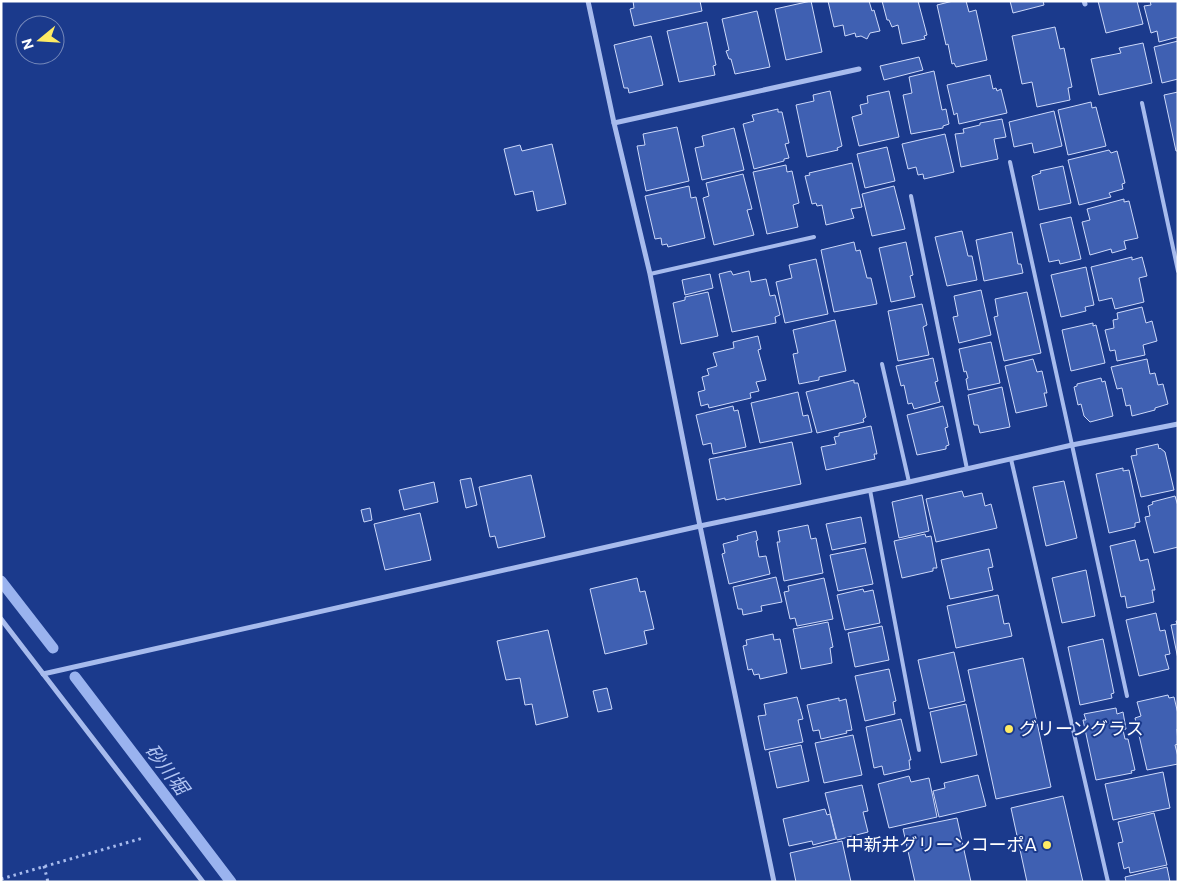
<svg xmlns="http://www.w3.org/2000/svg" width="1179" height="883" font-family="Commissioner,'Noto Sans JP',sans-serif">
  <style>
    .lines { fill: none; stroke-linecap: round; stroke-linejoin: round }
    .stream { stroke: #9ab3ef; stroke-width: 11 }
    .building { fill: #3f60b2; stroke: #cdd9fa }
    .path { stroke: #a7bbed; stroke-width: 3; stroke-dasharray: 2.5 4; stroke-linecap: butt }
    .lane { stroke: #a7bbed; stroke-width: 4 }
    .street { stroke: #a7bbed; stroke-width: 5 }
    .poi-dot { fill: #feeb64; stroke: #1b3a8c; stroke-width: 2 }
    .labels { text-anchor: middle; stroke-width: 4; stroke-linejoin: round; paint-order: stroke }
    .poi-label { font-size: 18px; fill: #fff; stroke: #1b3a8c; text-anchor: start }
    .water-label { font-size: 19px; font-style: italic; fill: #b3c6f4; stroke: #1b3a8c }
  </style>
  <rect width="100%" height="100%" fill="#1b3a8c"/>
  <g class="lines">
    <!-- stream -->
    <g class="stream">
      <polyline points="1,581 53,648"/>
      <polyline points="75,677 231,882"/>
    </g>
  </g>
  <!-- building -->
  <g class="building">
    <polygon points="633,1 700,1 702,11 634,26 630,9 634,8"/>
    <polygon points="811,1 822,52 786,60 775,9"/>
    <polygon points="828,1 869,1 872,11 874,10 880,31 870,33 867,39 861,36 856,37 855,33 845,36 843,25 834,27"/>
    <polygon points="882,1 918,1 927,35 924,36 925,39 902,44 898,25 892,27 889,20 887,20"/>
    <polygon points="953,1 966,1 969,12 976,10 987,60 956,67 954,63 952,64 948,44 946,45 937,5"/>
    <polygon points="1010,1 1043,1 1044,5 1013,13"/>
    <polygon points="1098,1 1137,1 1143,24 1106,33"/>
    <polygon points="1150,1 1178,1 1178,37 1159,42 1157,31 1151,33 1144,6 1151,5"/>
    <polygon points="757,11 770,67 735,74 731,59 729,59 726,51 729,50 722,19"/>
    <polygon points="707,22 716,65 713,66 715,75 679,82 667,31"/>
    <polygon points="1055,27 1060,49 1064,48 1072,87 1068,88 1070,100 1037,107 1032,82 1022,84 1012,36"/>
    <polygon points="651,36 663,85 629,93 628,88 624,88 614,45"/>
    <polygon points="1178,41 1178,79 1162,83 1154,47"/>
    <polygon points="1143,43 1152,83 1099,95 1091,59 1121,53 1119,48"/>
    <polygon points="919,57 923,70 884,80 880,66"/>
    <polygon points="934,71 942,110 946,109 949,124 943,126 943,128 911,134 903,95 912,93 909,77"/>
    <polygon points="990,75 993,89 996,88 997,91 1001,89 1007,113 959,124 957,113 954,115 947,85"/>
    <polygon points="830,91 842,146 837,148 838,150 807,157 796,105 814,101 813,95"/>
    <polygon points="889,91 899,137 859,146 852,117 862,114 860,105 868,103 867,96"/>
    <polygon points="1178,92 1178,151 1176,151 1164,95"/>
    <polygon points="1091,102 1092,108 1096,107 1106,146 1068,155 1058,110"/>
    <polygon points="778,109 778,112 782,112 789,143 785,144 789,158 784,159 784,161 754,169 743,124 754,121 752,115"/>
    <polygon points="1054,111 1062,146 1034,153 1032,143 1014,147 1009,122"/>
    <polygon points="1002,119 1006,137 994,139 998,159 961,167 955,134 964,133 963,129 980,125 980,123"/>
    <polygon points="677,127 689,181 646,191 637,146 645,145 643,134"/>
    <polygon points="734,128 744,170 702,180 695,148 704,146 702,136"/>
    <polygon points="945,134 954,172 924,179 923,174 918,175 916,167 908,169 902,144"/>
    <polygon points="552,144 566,204 537,211 533,191 515,195 504,149 520,145 522,151"/>
    <polygon points="887,147 895,181 865,188 857,154"/>
    <polygon points="1109,150 1111,153 1117,151 1125,183 1122,184 1123,189 1109,193 1111,197 1079,205 1068,160"/>
    <polygon points="852,163 862,207 851,209 854,218 826,225 822,205 817,206 816,203 812,204 805,176 810,175 809,173"/>
    <polygon points="786,165 787,172 792,171 799,203 793,205 798,227 767,234 753,172"/>
    <polygon points="1063,166 1071,203 1039,210 1032,176 1041,173 1040,171"/>
    <polygon points="743,174 752,209 747,210 754,235 714,245 703,198 709,196 706,183"/>
    <polygon points="689,186 691,198 696,197 705,238 668,247 667,244 662,245 661,238 655,239 645,196"/>
    <polygon points="894,186 905,229 872,236 862,194"/>
    <polygon points="1124,199 1124,202 1129,201 1138,238 1124,241 1126,249 1112,253 1111,249 1090,255 1082,222 1090,220 1087,209"/>
    <polygon points="1071,217 1081,259 1060,264 1059,260 1049,262 1040,224"/>
    <polygon points="962,231 968,256 972,256 977,280 947,286 935,237"/>
    <polygon points="1012,232 1018,264 1021,264 1023,273 984,281 976,240"/>
    <polygon points="854,242 856,251 860,250 867,278 871,278 877,304 834,312 821,250"/>
    <polygon points="906,242 913,275 910,276 915,297 891,302 879,248"/>
    <polygon points="1132,257 1132,260 1142,257 1147,276 1139,278 1144,302 1115,309 1112,298 1099,301 1091,267"/>
    <polygon points="816,259 828,314 785,323 776,282 792,278 789,265"/>
    <polygon points="1086,267 1094,305 1085,307 1086,311 1061,317 1051,275"/>
    <polygon points="731,271 733,275 749,271 751,282 766,279 770,296 775,295 780,315 775,317 776,323 732,332 719,274"/>
    <polygon points="710,274 713,288 685,295 682,280"/>
    <polygon points="981,290 991,335 959,343 953,317 958,316 954,296"/>
    <polygon points="708,292 718,336 681,344 673,303 685,300 685,297"/>
    <polygon points="1027,292 1041,353 1004,361 994,317 998,316 995,299"/>
    <polygon points="922,304 927,325 923,327 929,355 898,361 888,311"/>
    <polygon points="1142,307 1146,323 1152,321 1157,341 1143,345 1145,355 1117,361 1115,350 1110,351 1105,330 1114,328 1113,320 1118,319 1117,313"/>
    <polygon points="835,320 846,371 819,377 819,380 799,384 793,354 798,353 793,330"/>
    <polygon points="1093,323 1093,326 1096,325 1105,363 1071,371 1062,330"/>
    <polygon points="758,336 761,349 758,350 766,380 756,382 759,391 750,393 751,398 709,408 708,404 701,406 698,392 705,390 702,377 709,375 707,369 717,366 713,353 734,348 733,342"/>
    <polygon points="991,342 1000,383 968,390 966,379 968,378 966,371 964,372 959,349"/>
    <polygon points="933,358 938,381 935,382 940,402 914,409 912,403 908,404 904,385 901,386 896,366"/>
    <polygon points="1033,359 1037,372 1042,371 1047,393 1044,393 1047,406 1016,413 1005,366"/>
    <polygon points="1147,359 1150,374 1155,373 1158,385 1163,384 1168,404 1155,408 1155,410 1132,416 1130,405 1126,406 1122,388 1117,389 1111,367"/>
    <polygon points="1101,378 1102,382 1105,381 1113,416 1090,422 1084,416 1081,404 1078,405 1074,387 1077,386 1077,384"/>
    <polygon points="854,380 854,383 858,383 866,417 863,419 864,422 817,433 806,392"/>
    <polygon points="1002,387 1010,427 980,433 978,425 974,425 968,395"/>
    <polygon points="798,392 803,416 808,415 812,432 760,443 751,403"/>
    <polygon points="733,406 734,411 738,410 746,447 713,454 711,443 703,445 696,415"/>
    <polygon points="943,406 948,427 945,428 949,445 946,446 946,449 917,455 907,415"/>
    <polygon points="871,426 877,454 874,454 875,459 826,470 821,447 836,444 834,437 839,436 839,433"/>
    <polygon points="792,442 801,484 725,500 725,498 717,500 709,459"/>
    <polygon points="1158,444 1159,449 1160,448 1165,452 1174,490 1141,497 1131,456 1137,455 1136,449"/>
    <polygon points="1123,468 1123,471 1129,470 1140,522 1135,523 1135,527 1109,533 1096,474"/>
    <polygon points="531,475 545,537 498,548 495,536 490,537 479,487"/>
    <polygon points="471,478 477,505 466,508 460,480"/>
    <polygon points="1064,481 1077,538 1046,546 1033,487"/>
    <polygon points="434,482 438,502 404,510 399,490"/>
    <polygon points="962,491 964,497 982,493 985,506 991,504 997,528 936,542 926,499"/>
    <polygon points="922,495 929,531 899,538 892,502"/>
    <polygon points="1175,496 1178,506 1178,547 1154,553 1145,517 1150,516 1148,506 1153,504 1152,502"/>
    <polygon points="370,508 372,520 364,522 361,510"/>
    <polygon points="420,513 431,560 385,570 374,524"/>
    <polygon points="861,517 866,543 832,550 826,524"/>
    <polygon points="808,525 811,539 816,538 823,573 784,581 777,542 780,542 778,531"/>
    <polygon points="756,531 758,540 756,541 759,557 766,556 770,574 729,584 722,554 725,553 723,544 738,540 737,536"/>
    <polygon points="925,534 926,537 931,536 937,568 933,568 933,571 902,578 894,541"/>
    <polygon points="1135,540 1140,561 1148,559 1155,590 1152,590 1154,602 1127,608 1125,596 1121,597 1110,546"/>
    <polygon points="865,548 873,584 838,591 830,555"/>
    <polygon points="989,549 993,567 988,568 993,590 950,599 941,560"/>
    <polygon points="1086,570 1095,616 1062,623 1052,578"/>
    <polygon points="776,577 782,602 761,606 762,611 743,615 742,609 738,609 733,587"/>
    <polygon points="637,578 640,592 645,591 654,629 644,631 647,644 605,654 590,589"/>
    <polygon points="824,578 833,619 797,626 795,618 790,619 784,592 789,591 788,586"/>
    <polygon points="863,589 864,592 873,590 880,623 845,630 837,595"/>
    <polygon points="998,595 1004,624 1009,623 1012,636 956,648 947,606"/>
    <polygon points="1156,613 1160,631 1165,630 1170,654 1165,655 1169,669 1139,676 1126,620"/>
    <polygon points="1176,621 1178,621 1178,659 1171,625 1177,624"/>
    <polygon points="828,622 833,647 830,648 832,663 801,669 793,629"/>
    <polygon points="882,626 889,660 855,667 848,633"/>
    <polygon points="548,630 568,717 536,725 532,704 525,705 520,678 506,680 497,641"/>
    <polygon points="773,634 774,640 780,639 787,673 760,679 759,674 754,675 752,669 748,670 743,646 747,645 746,640"/>
    <polygon points="1103,639 1114,693 1111,694 1112,698 1080,705 1068,647"/>
    <polygon points="954,652 965,701 929,709 918,660"/>
    <polygon points="1023,658 1051,787 996,799 968,670"/>
    <polygon points="889,669 896,701 893,702 895,714 865,721 855,676"/>
    <polygon points="607,688 612,709 598,712 593,691"/>
    <polygon points="1168,695 1169,698 1174,697 1178,714 1178,728 1177,729 1178,744 1175,745 1178,757 1178,764 1147,770 1135,718 1141,716 1137,702"/>
    <polygon points="797,697 803,719 798,720 803,742 765,750 758,716 766,715 764,704"/>
    <polygon points="839,698 839,701 846,699 852,730 846,731 847,733 821,739 819,730 813,731 807,705"/>
    <polygon points="966,704 977,755 941,763 930,712"/>
    <polygon points="1116,708 1117,714 1123,712 1126,729 1123,730 1125,739 1128,739 1135,770 1131,771 1132,773 1096,780 1083,720 1086,720 1084,714"/>
    <polygon points="901,719 911,760 909,760 910,769 884,775 882,766 874,768 866,727"/>
    <polygon points="853,735 862,775 824,783 815,743"/>
    <polygon points="801,745 809,781 777,788 769,752"/>
    <polygon points="1163,772 1170,808 1113,820 1105,784"/>
    <polygon points="978,775 986,806 939,817 933,791 945,788 944,783"/>
    <polygon points="909,776 911,782 929,778 937,817 889,828 878,784"/>
    <polygon points="862,785 868,811 863,812 868,832 837,840 825,793"/>
    <polygon points="1063,796 1083,882 1027,882 1011,808"/>
    <polygon points="825,809 827,815 830,814 836,839 813,845 812,841 789,846 783,819"/>
    <polygon points="1154,813 1167,865 1130,873 1129,867 1124,869 1118,843 1123,842 1118,822"/>
    <polygon points="957,818 971,882 915,882 903,829"/>
    <polygon points="842,841 851,882 796,882 790,853"/>
    <polygon points="1167,867 1170,882 1126,882 1125,877"/>
  </g>
  <g class="lines">
    <!-- path -->
    <g class="path">
      <polyline points="44,866 48,882"/>
      <polyline points="1,879 143,838"/>
    </g>
    <!-- lane -->
    <g class="lane">
      <polyline points="1142,103 1178,271"/>
      <polyline points="1010,162 1127,696"/>
      <polyline points="911,196 967,469"/>
      <polyline points="650,274 814,237"/>
      <polyline points="882,364 909,482"/>
      <polyline points="1011,459 1108,882"/>
      <polyline points="870,490 919,750"/>
    </g>
    <!-- street -->
    <g class="street">
      <polyline points="588,1 614,123 650,274 700,526 774,882"/>
      <polyline points="1084,1 1085,4"/>
      <polyline points="614,123 859,69"/>
      <polyline points="1,619 203,882"/>
      <polyline points="43,674 700,526 909,482 1072,445 1178,424"/>
    </g>
  </g>
  <!-- markers -->
  <g class="poi-dot">
    <circle cx="1009" cy="729" r="5"/>
    <circle cx="1047" cy="845" r="5"/>
  </g>
  <g class="labels">
    <!-- poi labels -->
    <g class="poi-label">
      <text x="1019" y="735">グリーングラス</text>
      <text x="1037" y="851" text-anchor="end">中新井グリーンコーポA</text>
    </g>
    <!-- water labels -->
    <g class="water-label">
      <text transform="translate(167 769) rotate(53)" y="7">砂川堀</text>
    </g>
  </g>
  <!-- border -->
  <rect width="1179" height="883" fill="none" stroke="#ffffff" stroke-width="5"/>
  <!-- north arrow -->
  <g transform="translate(40 40) rotate(252)"><circle r="24" fill="#1b3a8c" stroke="#7689ba"/>
  <path d="M0-4L9 19L0 12L-9 19Z" fill="#feeb64"/>
  <text y="-8" font-size="14" font-weight="bold" text-anchor="middle" fill="#ffffff">N</text>
  </g>
</svg>
